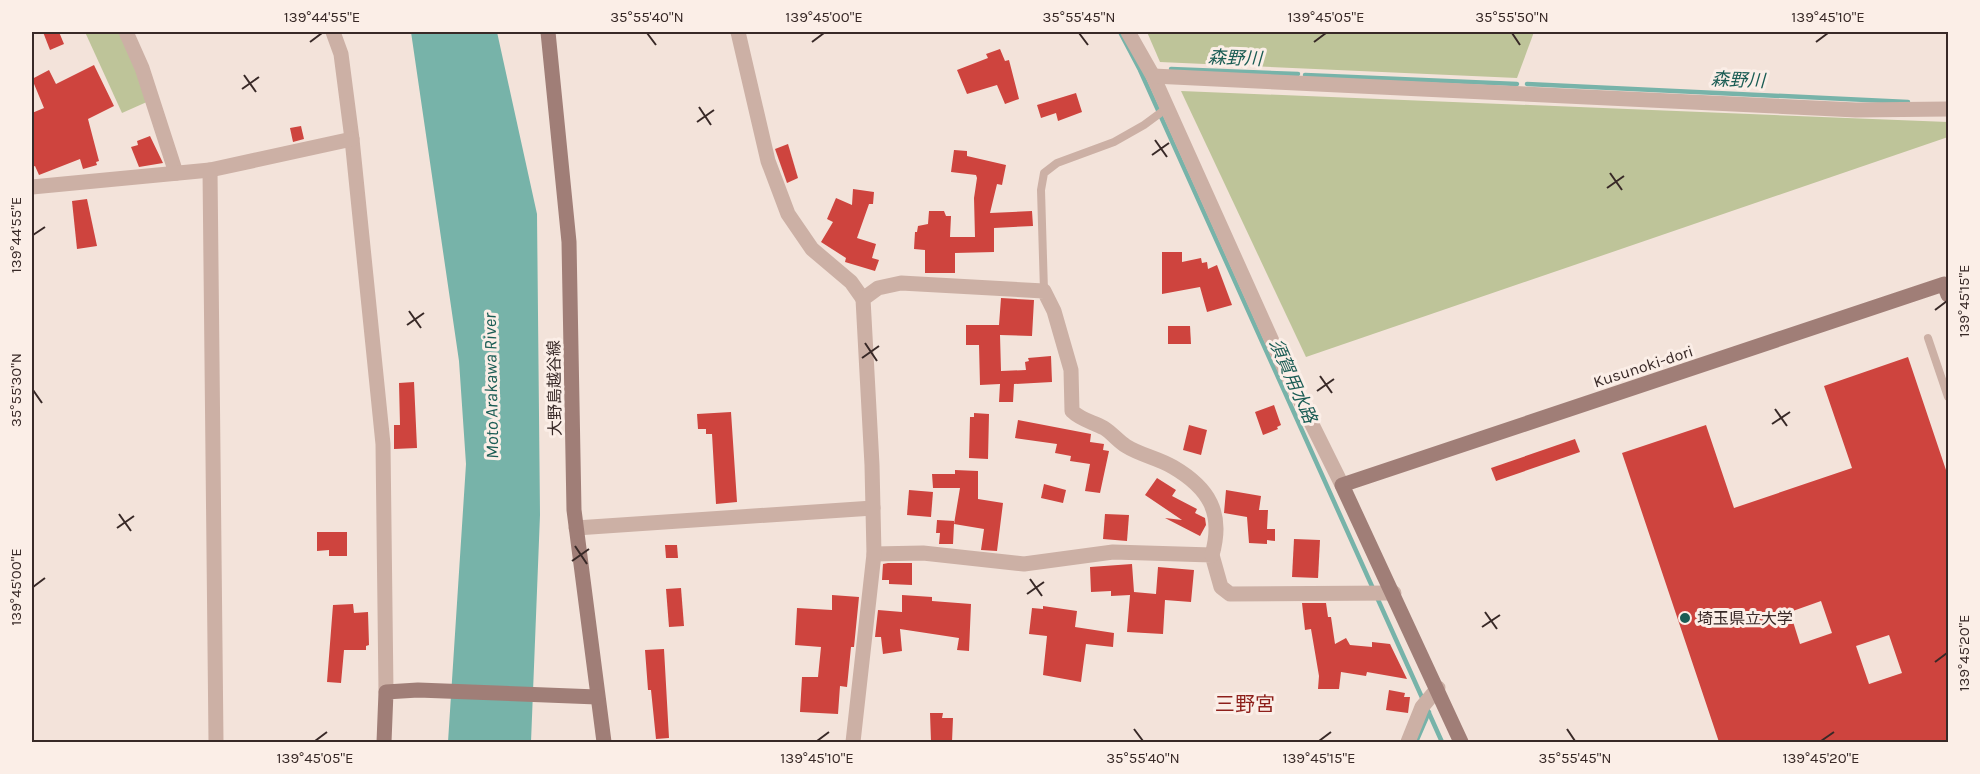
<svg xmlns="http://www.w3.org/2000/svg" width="1980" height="774" font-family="Karla,'Noto Sans JP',sans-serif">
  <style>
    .green { fill: #bec499 }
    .water { fill: #77b3a9 }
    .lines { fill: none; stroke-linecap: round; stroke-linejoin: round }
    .stream { stroke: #77b3a9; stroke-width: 4.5 }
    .building { fill: #ce443e; fill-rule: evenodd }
    .lane { stroke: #ccb0a5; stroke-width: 8 }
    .street { stroke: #ccb0a5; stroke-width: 15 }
    .secondary { stroke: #a07e77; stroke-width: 15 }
    .ticks { fill: none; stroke: #382927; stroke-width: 2 }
    .poi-dot { fill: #1a5c54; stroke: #fbeee7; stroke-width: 2 }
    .labels { text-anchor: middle; stroke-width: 6; stroke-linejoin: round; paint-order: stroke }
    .street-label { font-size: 16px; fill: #382927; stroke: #fbeee7 }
    .poi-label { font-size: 16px; fill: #382927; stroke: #fbeee7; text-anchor: start }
    .water-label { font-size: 18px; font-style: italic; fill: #1a5c54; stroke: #fbeee7 }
    .quarter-label { font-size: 20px; fill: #8d1f1a; stroke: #fbeee7 }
    .neatline { fill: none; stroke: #382927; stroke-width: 2 }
    .ticks-label { font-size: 15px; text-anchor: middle; fill: #382927 }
  </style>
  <rect width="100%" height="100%" fill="#f3e3da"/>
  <!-- green -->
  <g class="green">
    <polygon points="85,32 120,32 149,101 122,113"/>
    <polygon points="1147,32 1534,32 1517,78 1160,62"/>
    <polygon points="1181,91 1948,122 1948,137 1306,357"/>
  </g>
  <!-- water -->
  <polygon class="water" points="411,32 497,32 537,214 540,515 531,742 448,742 466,464 459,361"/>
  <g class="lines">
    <!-- stream -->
    <g class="stream">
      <polyline points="1120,32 1140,70 1442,742"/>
      <polyline points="1171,69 1298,74"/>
      <polyline points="1305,75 1517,84"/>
      <polyline points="1527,84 1908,102"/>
      <polyline points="1416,742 1429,712"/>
    </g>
  </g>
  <!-- building -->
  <g class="building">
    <polygon points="43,32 59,32 64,44 50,50"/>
    <polygon points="1000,49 1005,61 1009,60 1019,99 1005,104 997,85 967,94 957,70 988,58 986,54"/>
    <polygon points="94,65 114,106 88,119 99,161 96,162 97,165 83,169 80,159 39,175 35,166 32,167 32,113 44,108 32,79 49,70 56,84"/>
    <polygon points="1076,93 1082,112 1058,121 1056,113 1041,118 1037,105"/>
    <polygon points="301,126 304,139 293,142 290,128"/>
    <polygon points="150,136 163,163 139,167 131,147 138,145 137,141"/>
    <polygon points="788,144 798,178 787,183 775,149"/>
    <polygon points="954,150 967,151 967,156 1006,165 1002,185 997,184 990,213 1032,211 1033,226 994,228 994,252 955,253 955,273 925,273 925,250 914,249 915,232 917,232 918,226 928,224 929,211 944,211 946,216 951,216 950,237 975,237 974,198 977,178 976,175 951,172"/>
    <polygon points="853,189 874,192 873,204 869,204 857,238 876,244 872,258 879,260 875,271 845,262 846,258 821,242 833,222 827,219 836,198 852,205"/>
    <polygon points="87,199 97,246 77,249 72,201"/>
    <polygon points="1162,252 1182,252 1182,262 1201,258 1202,263 1207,262 1208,269 1217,265 1232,305 1207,312 1200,287 1162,294"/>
    <polygon points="1001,298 1034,300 1032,336 1000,335 1001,371 1026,370 1025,362 1029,361 1028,358 1051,356 1052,382 1014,384 1013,402 999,402 1000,384 980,385 979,345 966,345 966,325 999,325"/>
    <polygon points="1168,326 1190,326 1191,344 1168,344"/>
    <path d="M1908 357 1948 476V742H1719L1622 453 1706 425 1734 508 1852 468 1824 386ZM1821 601 1832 633 1800 644 1790 612ZM1889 635 1902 673 1869 684 1856 646Z"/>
    <polygon points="414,382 417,448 394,449 394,425 400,425 399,383"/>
    <polygon points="1274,405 1281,425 1277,427 1278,429 1263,435 1255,412"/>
    <polygon points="731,412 737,502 716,504 712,434 706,434 706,429 698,429 697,414"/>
    <polygon points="974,413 989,414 988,459 969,458 970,417 974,417"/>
    <polygon points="1018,420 1091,434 1090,442 1104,444 1103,450 1109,451 1100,493 1085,491 1090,464 1070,461 1071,456 1055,453 1057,444 1015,438"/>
    <polygon points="1189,425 1207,430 1201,455 1183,450"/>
    <polygon points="1575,439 1580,452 1496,481 1491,468"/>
    <polygon points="955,470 978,471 978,499 1003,503 997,551 981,550 984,529 954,524 953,544 939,544 940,533 936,533 937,520 955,521 954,524 960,488 933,488 932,474 955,474"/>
    <polygon points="1157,478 1176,490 1172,496 1197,509 1195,513 1205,518 1206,525 1200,536 1165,518 1182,520 1145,495"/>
    <polygon points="1044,484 1066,490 1063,503 1041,498"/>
    <polygon points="909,490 933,492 931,517 907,515"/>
    <polygon points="1226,490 1261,496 1259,510 1268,510 1267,529 1275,529 1275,541 1267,540 1267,544 1249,543 1247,517 1224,513"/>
    <polygon points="1105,514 1129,515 1127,541 1103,539"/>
    <polygon points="317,532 347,532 347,556 329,556 329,550 317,551"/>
    <polygon points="1294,539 1320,540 1318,578 1292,577"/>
    <polygon points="665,545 677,545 678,558 666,558"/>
    <polygon points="888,563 912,563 912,585 889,584 889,580 882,580 883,564"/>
    <polygon points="1132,564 1134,592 1156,594 1158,567 1194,570 1191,602 1165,600 1163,634 1127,632 1130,595 1111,596 1111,591 1091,592 1090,567"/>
    <polygon points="681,588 684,626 669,627 666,589"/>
    <polygon points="832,595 859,597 854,647 851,647 847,687 840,686 838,714 800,712 802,677 818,677 821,647 795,645 797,608 832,610"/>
    <polygon points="902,595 932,597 932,601 971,604 969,651 957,650 959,638 900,629 902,651 883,654 881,637 875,637 878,610 902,612"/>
    <polygon points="1302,603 1326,603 1328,617 1331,617 1335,644 1346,638 1350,645 1372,647 1372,642 1390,644 1407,679 1367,672 1366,676 1341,672 1339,689 1318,689 1319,676 1311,629 1305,630"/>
    <polygon points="353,604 354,613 368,612 369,645 366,646 366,650 344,650 341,683 327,682 333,605"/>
    <polygon points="1043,606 1077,611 1075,627 1114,633 1113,647 1086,644 1081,682 1043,675 1047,636 1029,634 1032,608 1043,609"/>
    <polygon points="664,649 669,738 656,739 651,690 648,690 645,650"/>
    <polygon points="1389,690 1405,693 1404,697 1410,697 1408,713 1386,710"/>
    <polygon points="930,713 943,713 942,718 953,718 952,742 931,742"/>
  </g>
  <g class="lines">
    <!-- lane -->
    <g class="lane">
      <polyline points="1044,291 1041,190 1044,173 1057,163 1114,142 1144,125 1167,108"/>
      <polyline points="1928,338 1948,397"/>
    </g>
    <!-- street -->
    <g class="street">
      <polyline points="126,32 142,68 176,173"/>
      <polyline points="333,32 341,54 352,139 383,444 386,692"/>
      <polyline points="738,32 768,161 788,214 812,249 851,282 863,299"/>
      <polyline points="1128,32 1153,76 1285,370 1342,485"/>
      <polyline points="1153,76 1856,110 1948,109"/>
      <polyline points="210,170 216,742"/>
      <polyline points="32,187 210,170 352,139"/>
      <polyline points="576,528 873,508"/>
      <polyline points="874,554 923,553 1024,564 1113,552 1212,555 1221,587 1230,594 1394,593"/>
      <path d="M853 742 874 554 872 465 863 299 878 288 901 283 1044 291 1054 311 1071 370 1072 411C1081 420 1093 422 1104 428 1112 433 1118 441 1126 446 1140 455 1158 458 1173 467 1209 488 1224 513 1212 555"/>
      <polyline points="1408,742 1422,707 1438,688"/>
    </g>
    <!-- secondary -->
    <g class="secondary">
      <polyline points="548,32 569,242 574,510 604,742"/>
      <polyline points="384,742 386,692 418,690 597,697"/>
      <polyline points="1461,742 1342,485 1944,284 1948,295"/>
    </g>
  </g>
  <!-- ticks -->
  <path class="ticks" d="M647 33 656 45M1079 33 1088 45M1512 33 1520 45M310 42 322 33M812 42 824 33M1314 42 1326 33M1816 42 1828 33M244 75 256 92M242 89 259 77M699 107 711 125M697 122 714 110M1155 140 1167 157M1152 155 1169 143M1610 173 1622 190M1607 188 1624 176M33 235 45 227M1935 310 1947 301M409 311 421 328M407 325 424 313M865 343 877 361M862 358 879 346M1320 376 1332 393M33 390 42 403M1317 391 1334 379M1775 409 1787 426M1772 424 1790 412M119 514 131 531M117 528 134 516M575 546 587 564M572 561 589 549M1030 579 1042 596M33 587 45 578M1027 594 1044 582M1485 612 1497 629M1482 627 1500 615M1935 662 1947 653M1134 729 1143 741M1567 729 1575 741M315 741 327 732M817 741 829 732M1319 741 1331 732M1821 741 1834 732"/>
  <!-- markers -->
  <circle class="poi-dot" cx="1685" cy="618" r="6"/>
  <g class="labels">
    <!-- street labels -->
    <g class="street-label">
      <text transform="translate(1643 366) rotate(-18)" y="6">Kusunoki-dori</text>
      <text transform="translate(554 388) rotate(-91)" y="6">大野島越谷線</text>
    </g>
    <!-- poi labels -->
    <g class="poi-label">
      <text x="1697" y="624">埼玉県立大学</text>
    </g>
    <!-- water labels -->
    <g class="water-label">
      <text transform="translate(1235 58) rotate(2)" y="6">森野川</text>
      <text transform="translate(1738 80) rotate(2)" y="6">森野川</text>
      <text transform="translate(1293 381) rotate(66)" y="6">須賀用水路</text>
      <text transform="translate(491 386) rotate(-91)" y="6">Moto Arakawa River</text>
    </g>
    <!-- quarter labels -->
    <g class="quarter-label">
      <text x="1245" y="711">三野宮</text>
    </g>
  </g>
  <!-- border -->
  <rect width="1980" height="774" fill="none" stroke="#fbeee7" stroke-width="66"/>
  <rect x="33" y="33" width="1914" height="708" class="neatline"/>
  <g class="ticks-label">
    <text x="322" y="22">139°44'55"E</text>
    <text x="647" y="22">35°55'40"N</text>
    <text x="824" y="22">139°45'00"E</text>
    <text x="1079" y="22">35°55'45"N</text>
    <text x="1326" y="22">139°45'05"E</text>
    <text x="1512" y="22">35°55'50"N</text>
    <text x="1828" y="22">139°45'10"E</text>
    <text transform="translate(16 235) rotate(-90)" y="5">139°44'55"E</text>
    <text transform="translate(1964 301) rotate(-90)" y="5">139°45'15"E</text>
    <text transform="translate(16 390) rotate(-90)" y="5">35°55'30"N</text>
    <text transform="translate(16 587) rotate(-90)" y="5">139°45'00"E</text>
    <text transform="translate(1964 653) rotate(-90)" y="5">139°45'20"E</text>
    <text x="315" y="763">139°45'05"E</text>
    <text x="817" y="763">139°45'10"E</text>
    <text x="1143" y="763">35°55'40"N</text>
    <text x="1319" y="763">139°45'15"E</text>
    <text x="1575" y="763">35°55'45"N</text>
    <text x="1821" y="763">139°45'20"E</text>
  </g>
</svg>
